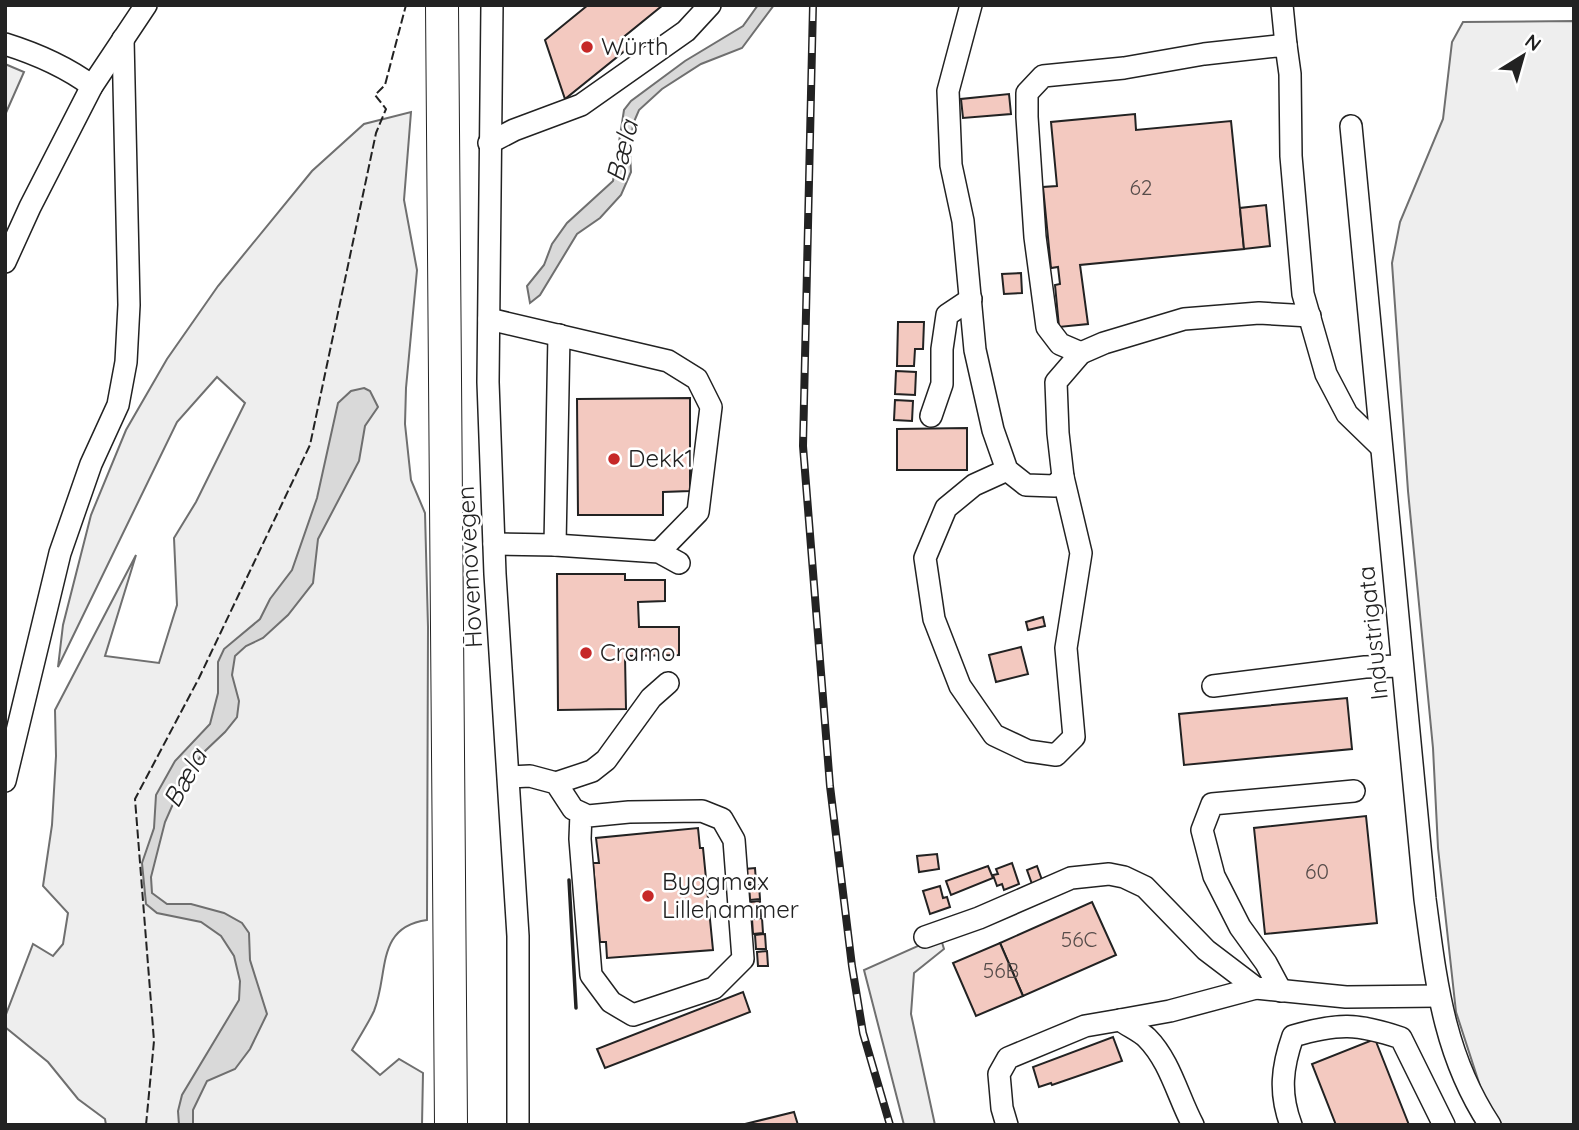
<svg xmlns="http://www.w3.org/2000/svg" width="1579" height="1130" font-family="Quicksand,sans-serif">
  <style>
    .green { fill: #eee; stroke: #6f6f6f; stroke-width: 2 }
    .water { fill: #d9d9d9; stroke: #6f6f6f; stroke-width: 2 }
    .building { fill: #f3c9c0; stroke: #222; stroke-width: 2 }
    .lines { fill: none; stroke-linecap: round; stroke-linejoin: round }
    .minor-casing { stroke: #222; stroke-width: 24 }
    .highway-casing { stroke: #222; stroke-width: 34 }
    .minor { stroke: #fff; stroke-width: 21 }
    .highway { stroke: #fff; stroke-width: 32 }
    .rail-casing { stroke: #222; stroke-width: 8 }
    .rail { stroke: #fff; stroke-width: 5; stroke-dasharray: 16; stroke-linecap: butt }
    .fence { stroke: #222; stroke-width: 2; stroke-dasharray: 9 3.5; stroke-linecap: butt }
    .wall { stroke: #222; stroke-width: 3.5 }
    .poi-dot { fill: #c62828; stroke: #fff; stroke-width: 2.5 }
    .labels { text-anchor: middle; stroke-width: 5; stroke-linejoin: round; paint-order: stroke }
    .number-label { font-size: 21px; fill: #564c4a }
    .poi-label { font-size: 24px; fill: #222; stroke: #fff; text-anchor: start }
    .street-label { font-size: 24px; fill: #222; stroke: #fff }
    .water-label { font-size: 26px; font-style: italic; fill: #222; stroke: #fff }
  </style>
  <rect width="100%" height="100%" fill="#fff"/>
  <!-- green -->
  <g class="green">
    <polygon points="1574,21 1574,1125 1502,1125 1483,1095 1456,1012 1438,848 1433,748 1408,491 1392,263 1400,222 1443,119 1452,42 1463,22"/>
    <polygon points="5,64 24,72 5,115"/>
    <path d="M411 112 404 200 417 270 406 388 405 424 411 480 425 513 428 627 427 920C375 927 389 974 374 1011 368 1024 359 1037 352 1050L380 1075 399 1059 423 1073 422 1125H106L105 1119 78 1099 48 1062 5 1027V1017L33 944 53 956 63 944 68 913 43 886 52 825 56 756 55 710 136 555 105 656 159 663 177 605 174 538 196 502 245 403 217 377 177 422 58 667 63 625 91 515 126 430 167 359 218 286 312 171 364 124Z"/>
    <polygon points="940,936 944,949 914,973 911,1014 935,1125 904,1125 864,970"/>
  </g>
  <!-- water -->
  <g class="water">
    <polygon points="758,5 774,5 742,48 701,64 662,89 639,110 633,124 630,153 631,172 621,195 600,218 577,234 540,295 530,303 527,286 544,265 552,244 567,223 613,181 624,110 631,101 685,61 743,26"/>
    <polygon points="364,388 370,391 378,407 365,426 359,461 318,539 313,583 288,615 263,638 246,646 235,656 232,675 239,701 237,717 225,732 204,752 184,779 165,822 151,877 152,893 167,904 191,904 224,913 242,923 249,933 250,960 267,1014 250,1049 235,1069 207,1081 193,1110 193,1125 179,1125 178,1111 182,1095 239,1000 240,981 234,956 221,936 201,922 157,913 146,904 142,863 154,828 156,795 175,761 210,724 218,693 218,662 224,649 260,619 270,599 292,570 317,498 338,403 351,391"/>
  </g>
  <!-- building -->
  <g class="building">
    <polygon points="588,5 663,5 620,40 627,49 565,99 545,40"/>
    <polygon points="1009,94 1011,114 963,118 961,99"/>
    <polygon points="1135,114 1136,130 1231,121 1244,249 1080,265 1088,324 1059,327 1055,285 1060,284 1058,267 1051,268 1043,187 1057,186 1051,122"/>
    <polygon points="1266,205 1270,246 1244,249 1240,208"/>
    <polygon points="1021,273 1022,293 1004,294 1002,274"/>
    <polygon points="898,322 924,322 923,349 915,349 914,366 897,366"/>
    <polygon points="896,371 916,372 915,395 895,394"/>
    <polygon points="690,398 690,491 663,492 663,515 578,515 577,399"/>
    <polygon points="895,400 913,401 912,421 894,420"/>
    <polygon points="967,428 967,470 897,470 897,429"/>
    <polygon points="557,574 625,574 625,580 665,580 665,601 638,602 639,627 679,627 679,655 625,656 626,709 558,710"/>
    <polygon points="1043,617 1045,626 1028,630 1026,622"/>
    <polygon points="1021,647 1028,674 996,682 989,655"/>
    <polygon points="1347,698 1352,749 1184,765 1179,714"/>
    <polygon points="1366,816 1377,923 1265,934 1254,828"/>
    <polygon points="698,828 700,848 703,848 713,950 607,958 606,942 600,942 593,863 599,863 596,838"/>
    <polygon points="937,854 939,869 919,872 917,856"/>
    <polygon points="1012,863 1019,884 1004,890 1002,884 997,886 993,875 998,874 996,869"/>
    <polygon points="988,866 993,878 951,895 946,881"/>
    <polygon points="1037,866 1042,880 1032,884 1027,870"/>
    <polygon points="755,868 756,882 747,883 745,869"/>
    <polygon points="749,885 759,885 760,899 750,900"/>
    <polygon points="940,886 943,898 947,897 950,907 930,914 923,891"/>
    <polygon points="760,901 761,916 751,917 750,902"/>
    <polygon points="1092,902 1116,955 1023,996 1000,943"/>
    <polygon points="762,918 763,933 753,934 752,919"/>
    <polygon points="765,934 766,949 756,949 755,935"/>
    <polygon points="1000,943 1023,996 976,1016 953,963"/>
    <polygon points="767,951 768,966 758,966 757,952"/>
    <polygon points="743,992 750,1012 605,1068 597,1049"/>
    <polygon points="1113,1037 1122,1061 1052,1085 1051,1083 1039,1087 1033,1067"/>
    <polygon points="1375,1039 1409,1125 1336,1125 1312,1064"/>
    <polygon points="794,1112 798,1125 741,1125"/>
  </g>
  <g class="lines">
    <defs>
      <g id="minor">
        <polyline points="492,5 488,382 495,574 518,936 518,1125"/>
        <polyline points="971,5 948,91 951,165 963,221 975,350 993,430 1007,470 1026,485 1055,486 1063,477 1058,433 1056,382 1081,353 1104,343 1184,319 1259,313 1310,316"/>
        <polyline points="1282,5 1286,45"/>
        <path d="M5 44C37 54 65 66 92 86"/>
        <path d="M1351 126 1425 899C1436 980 1443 1054 1490 1125"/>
        <polyline points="489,143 514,130 581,105 686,31 710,5"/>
        <polyline points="5,262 30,207 92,86 146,5"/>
        <polyline points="489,319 668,361 697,379 711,407 698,512 659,552"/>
        <polyline points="1081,353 1060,344 1047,327 1035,237 1027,117 1027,93 1043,76 1124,68 1204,54 1286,45 1290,74 1291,156 1303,294 1326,374 1347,414 1380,446"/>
        <polyline points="931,416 942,384 942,349 947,315 971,299"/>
        <polyline points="1007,470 974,485 946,508 925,558 934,619 960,686 994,735 1028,751 1056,755 1074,737 1066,648 1081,553 1063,477"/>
        <polyline points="494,544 555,545 659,552 679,563"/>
        <polyline points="555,545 559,335"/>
        <polyline points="1213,686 1365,667 1402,666"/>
        <polyline points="509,777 530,776 556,783 573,809 588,816 629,812 702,811 722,819 734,840 743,959 714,988 633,1015 611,1002 591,975 580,839 581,813"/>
        <polyline points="5,781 60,553 91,464 118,405 126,362 129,305 123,39"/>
        <polyline points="556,783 592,771 606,760 651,698 668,683"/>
        <polyline points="925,937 979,918 1071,878 1109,874 1124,877 1145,887 1206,950 1256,988 1346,997 1439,996"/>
        <polyline points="1281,991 1266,963 1240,927 1214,876 1202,830 1212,804 1354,791"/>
        <polyline points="1120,1020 1170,1011 1256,988"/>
        <path d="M1007 1125 1002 1108 999 1074 1008 1058 1085 1026 1120 1020C1128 1026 1140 1031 1147 1038 1170 1061 1178 1097 1193 1125"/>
        <path d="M1291 1125C1279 1093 1282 1067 1293 1036 1338 1023 1357 1023 1401 1038L1444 1125"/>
      </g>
      <polyline id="highway" points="442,5 451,1125"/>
    </defs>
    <!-- minor casing -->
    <use href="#minor" class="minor-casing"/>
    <!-- highway casing -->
    <use href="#highway" class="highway-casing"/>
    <!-- minor -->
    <use href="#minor" class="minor"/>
    <!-- highway -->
    <use href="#highway" class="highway"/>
    <defs>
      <polyline id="rail" points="813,5 803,446 830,786 852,966 863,1033 890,1125"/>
    </defs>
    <!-- rail casing -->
    <use href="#rail" class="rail-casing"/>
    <!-- rail -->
    <use href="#rail" class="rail"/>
    <!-- fence -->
    <polyline class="fence" points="146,1125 154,1041 135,799 199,678 310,445 376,133 386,109 375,95 385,85 406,5"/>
    <!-- wall -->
    <polyline class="wall" points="569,880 576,1008"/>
  </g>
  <!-- markers -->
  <g class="poi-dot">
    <circle cx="587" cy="47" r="7"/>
    <circle cx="614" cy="459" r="7"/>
    <circle cx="586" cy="653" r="7"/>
    <circle cx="648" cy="896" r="7"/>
  </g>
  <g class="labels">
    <!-- number labels -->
    <g class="number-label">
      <text x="1141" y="195">62</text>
      <text x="1317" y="879">60</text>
      <text x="1079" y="947">56C</text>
      <text x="1001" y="978">56B</text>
    </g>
    <!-- poi labels -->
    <g class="poi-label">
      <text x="601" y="55">Würth</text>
      <text x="628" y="467">Dekk1</text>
      <text x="600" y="661">Cramo</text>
      <text x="662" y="890">Byggmax<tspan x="662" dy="28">Lillehammer</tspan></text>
    </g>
    <!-- street labels -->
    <g class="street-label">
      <text transform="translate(470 567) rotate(-93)" y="8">Hovemovegen</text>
      <text transform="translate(1373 633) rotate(-96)" y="8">Industrigata</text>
    </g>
    <!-- water labels -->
    <g class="water-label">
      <text transform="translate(622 151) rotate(-76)" y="9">Bæla</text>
      <text transform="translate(185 778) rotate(-61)" y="9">Bæla</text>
    </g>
  </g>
  <!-- border -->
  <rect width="1579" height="1130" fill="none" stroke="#222222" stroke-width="14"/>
  <!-- north arrow -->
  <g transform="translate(1523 56) rotate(37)" stroke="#ffffff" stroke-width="5" paint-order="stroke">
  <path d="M0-5L12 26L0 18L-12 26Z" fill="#222222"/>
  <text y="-10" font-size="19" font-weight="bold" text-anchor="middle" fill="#222222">N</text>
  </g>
</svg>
